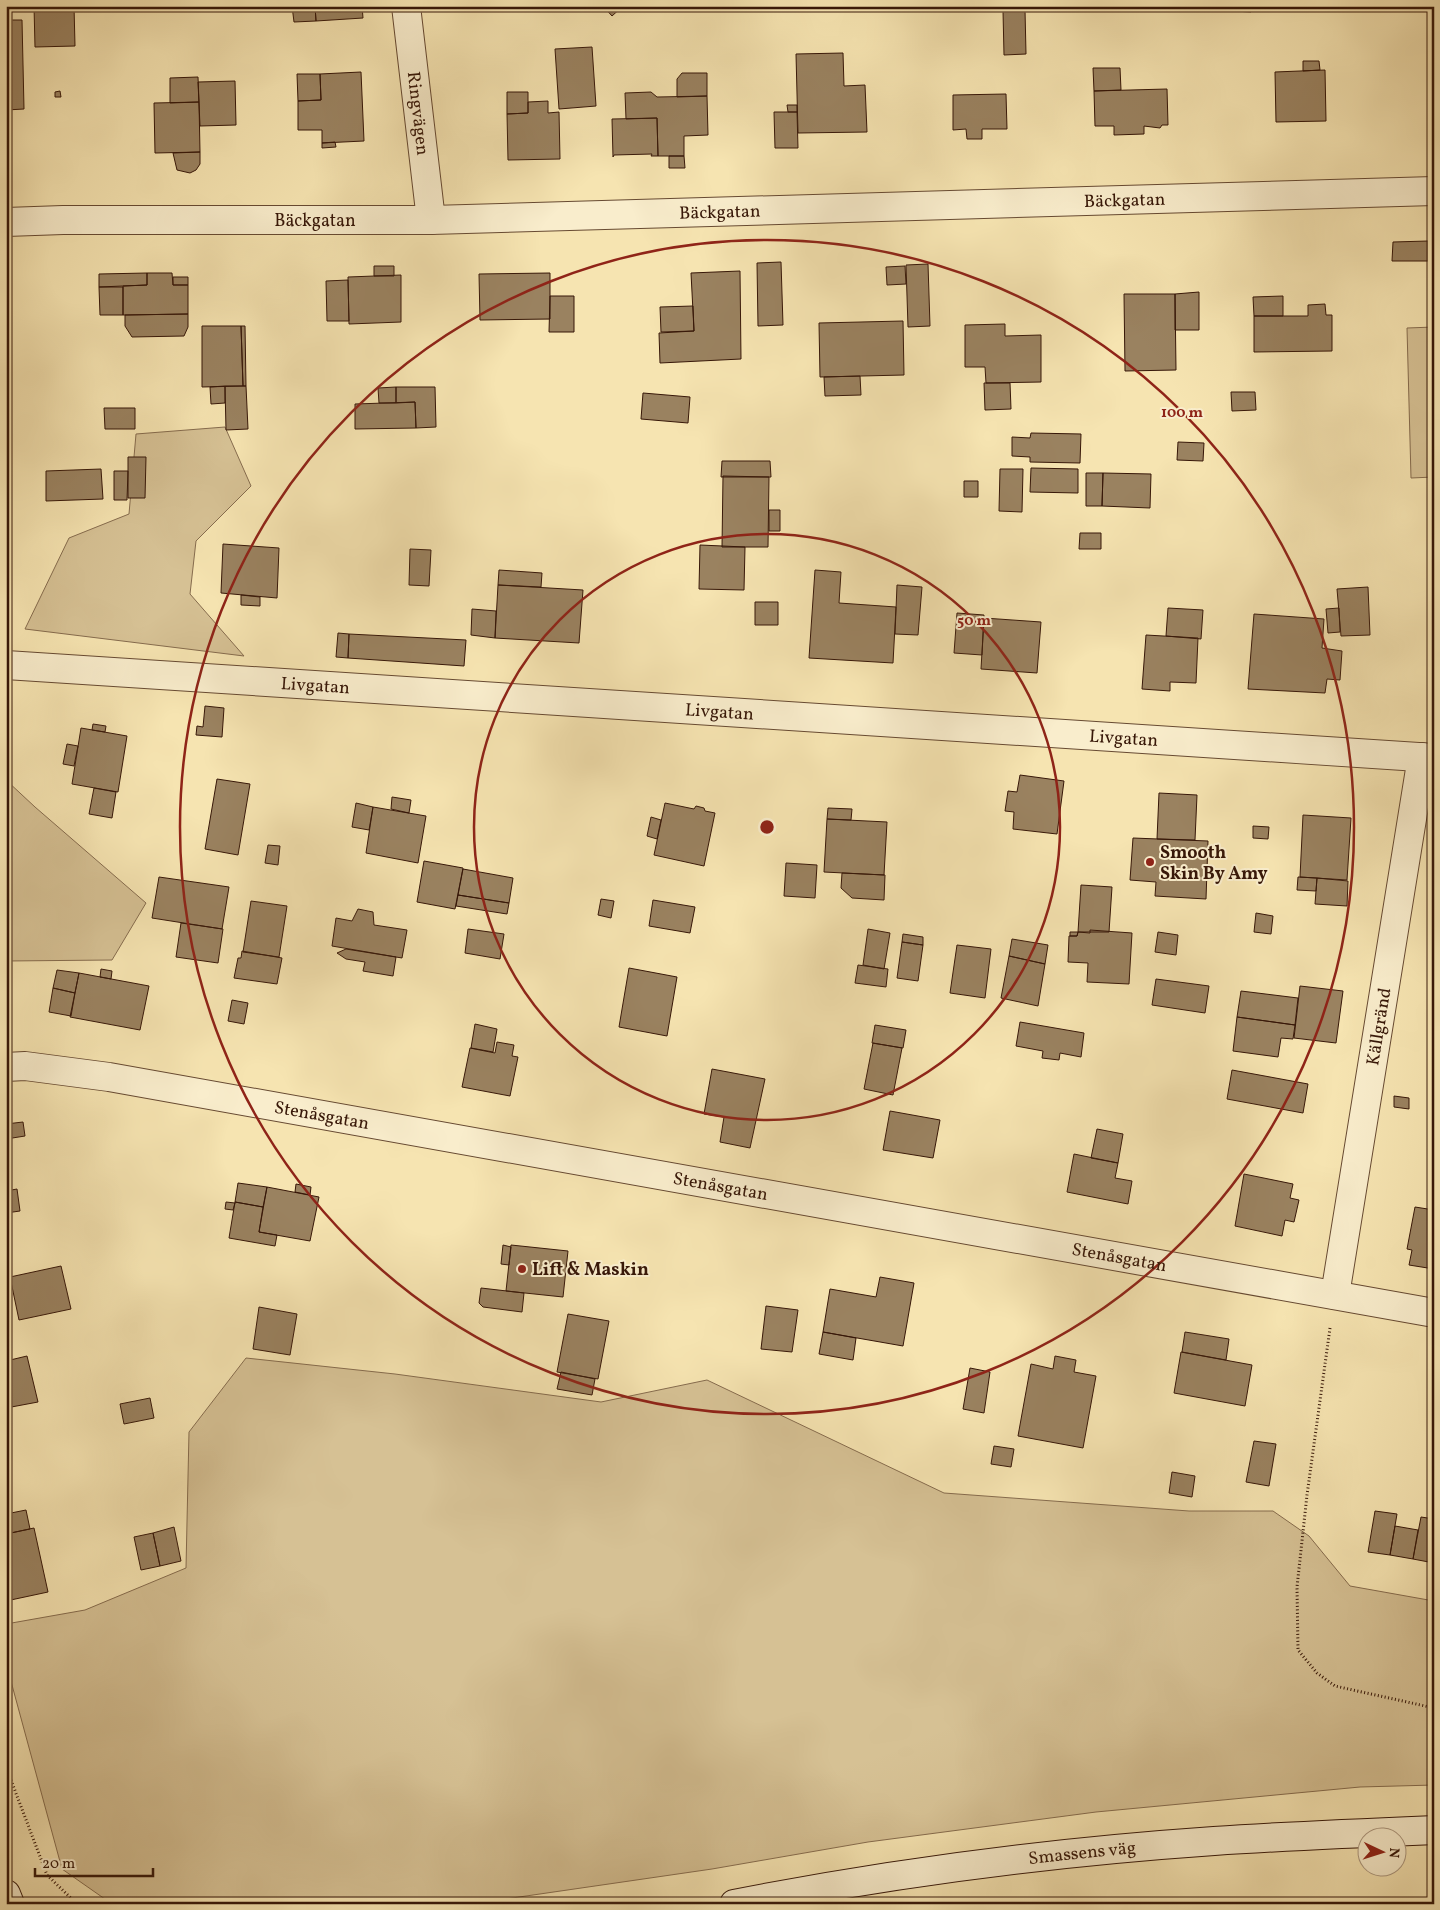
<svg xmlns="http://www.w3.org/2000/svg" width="1440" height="1910" font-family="Vollkorn,serif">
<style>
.green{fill:#d6c194;stroke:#866c4e}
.building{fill:#9a8260;stroke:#371708}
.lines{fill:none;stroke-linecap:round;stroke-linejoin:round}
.street-casing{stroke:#674a32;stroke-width:30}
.secondary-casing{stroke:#371708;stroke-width:30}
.path{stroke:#371708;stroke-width:3;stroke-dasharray:1 2.5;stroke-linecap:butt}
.street{stroke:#f9edcc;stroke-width:28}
.secondary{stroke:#f9edcc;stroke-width:28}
.ring{fill:none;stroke:#8f2418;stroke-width:2.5}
.poi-dot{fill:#8f2418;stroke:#f9edcc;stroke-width:2}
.labels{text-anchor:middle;stroke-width:4;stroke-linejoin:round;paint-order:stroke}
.street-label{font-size:18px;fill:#371708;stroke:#f9edcc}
.poi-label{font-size:18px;font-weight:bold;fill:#371708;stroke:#f9edcc;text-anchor:start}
.centre{fill:#8f2418;stroke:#f9edcc;stroke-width:2.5}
.ring-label{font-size:15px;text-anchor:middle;font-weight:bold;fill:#8f2418;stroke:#f9edcc;stroke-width:4;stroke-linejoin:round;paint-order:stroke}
</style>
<rect width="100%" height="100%" fill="#f6e4b1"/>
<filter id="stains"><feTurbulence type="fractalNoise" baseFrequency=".004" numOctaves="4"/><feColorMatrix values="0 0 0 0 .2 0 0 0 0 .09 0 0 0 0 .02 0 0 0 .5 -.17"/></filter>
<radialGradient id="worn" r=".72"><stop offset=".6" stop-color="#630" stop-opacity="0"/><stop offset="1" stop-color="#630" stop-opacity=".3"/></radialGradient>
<path class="green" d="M 1434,327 L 1434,477 L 1411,478 L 1407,328 Z
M 225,427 L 251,486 L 196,541 L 190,594 L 244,656 L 25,629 L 69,538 L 129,514 L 136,434 Z
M 6,780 L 35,807 L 146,903 L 112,960 L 6,961 Z
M 246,1358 L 395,1374 L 601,1402 L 707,1380 L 944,1493 L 1189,1511 L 1273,1511 L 1309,1536 L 1350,1586 L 1434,1601 L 1434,1785 L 1360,1787 L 1096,1812 L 868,1842 L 712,1869 L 471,1904 L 112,1904 L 62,1869 L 6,1663 L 6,1624 L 85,1610 L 186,1568 L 189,1432 Z"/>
<path class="building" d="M 34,6 L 74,6 L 75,46 L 35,47 Z
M 292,6 L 315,6 L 316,21 L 294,22 Z
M 315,6 L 362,6 L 363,18 L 316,21 Z
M 603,6 L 623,6 L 612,16 Z
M 1234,6 L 1251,6 L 1251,12 L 1234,11 Z
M 1025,10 L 1026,54 L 1004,55 L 1003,11 Z
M 6,20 L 22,20 L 24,109 L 6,110 Z
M 592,47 L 596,106 L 559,109 L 555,49 Z
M 843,53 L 844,86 L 865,85 L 867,132 L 798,133 L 796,54 Z
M 1303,61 L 1319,61 L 1320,70 L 1303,71 Z
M 1093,68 L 1120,68 L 1121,90 L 1094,91 Z
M 1325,70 L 1326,121 L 1276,122 L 1275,72 Z
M 361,72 L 364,141 L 322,143 L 322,130 L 298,130 L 298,101 L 321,100 L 320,74 Z
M 682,73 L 707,73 L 707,96 L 677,97 L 677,79 Z
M 297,74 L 320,74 L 321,100 L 298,101 Z
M 198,77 L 199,102 L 170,103 L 170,78 Z
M 235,81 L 236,125 L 200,126 L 198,82 Z
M 1167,89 L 1168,125 L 1162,125 L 1160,128 L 1144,126 L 1144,134 L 1114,135 L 1114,126 L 1095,126 L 1094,91 Z
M 60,91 L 61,97 L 55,97 L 55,92 Z
M 507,92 L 528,92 L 528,113 L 507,114 Z
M 651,92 L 657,97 L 707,96 L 708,135 L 684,136 L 684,156 L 658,156 L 657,118 L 626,119 L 625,93 Z
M 1006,94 L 1007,129 L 982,129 L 982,139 L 967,139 L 966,129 L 953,130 L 953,95 Z
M 548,101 L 548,113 L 559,112 L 560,159 L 508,160 L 507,114 L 528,113 L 528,102 Z
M 199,102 L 200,152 L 155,153 L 154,103 Z
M 787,105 L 797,105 L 797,112 L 788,112 Z
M 774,112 L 797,112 L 798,148 L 775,148 Z
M 657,118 L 658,156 L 651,156 L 652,154 L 614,155 L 613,157 L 612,119 Z
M 335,142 L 336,147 L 322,148 L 322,143 Z
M 200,152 L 200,164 L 196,170 L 190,173 L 177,170 L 173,153 Z
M 669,156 L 684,156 L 685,168 L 669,168 Z
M 1428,241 L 1428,261 L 1392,261 L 1393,242 Z
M 781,262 L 783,325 L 758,326 L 757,263 Z
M 928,264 L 930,326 L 908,327 L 906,265 Z
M 374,266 L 394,266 L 394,276 L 374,276 Z
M 905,266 L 906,284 L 887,285 L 886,267 Z
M 740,271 L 741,359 L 660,363 L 659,333 L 694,331 L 691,273 Z
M 147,273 L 172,273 L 173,285 L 188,285 L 188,314 L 123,315 L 123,286 L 147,285 Z
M 147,273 L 147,285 L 99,287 L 99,274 Z
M 550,273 L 550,319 L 480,320 L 479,274 Z
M 401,275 L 401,322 L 349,324 L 348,277 Z
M 173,277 L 188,277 L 188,285 L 173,285 Z
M 348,280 L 349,321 L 327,321 L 326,281 Z
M 99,287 L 123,287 L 123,315 L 100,315 Z
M 1199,292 L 1199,330 L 1175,330 L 1175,294 Z
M 1124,294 L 1175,294 L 1176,370 L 1125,371 Z
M 550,296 L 574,296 L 574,332 L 549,332 Z
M 1283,296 L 1283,316 L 1254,316 L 1253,297 Z
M 1325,304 L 1326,315 L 1332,315 L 1332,351 L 1254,352 L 1254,316 L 1308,316 L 1308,305 Z
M 693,306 L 694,331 L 661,332 L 660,307 Z
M 188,314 L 188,327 L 184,336 L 132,337 L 125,326 L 125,315 Z
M 903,321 L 904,375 L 820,377 L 819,323 Z
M 1005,324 L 1005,336 L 1041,335 L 1041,382 L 986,383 L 985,367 L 965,367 L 965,325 Z
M 202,326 L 241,326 L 243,386 L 202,387 Z
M 241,326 L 245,326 L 246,386 L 243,386 Z
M 860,376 L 861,395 L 825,396 L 824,377 Z
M 984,383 L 1010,383 L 1011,409 L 985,410 Z
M 225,386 L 225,403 L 211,404 L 210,387 Z
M 225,386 L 246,386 L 248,429 L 226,430 Z
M 396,387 L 435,387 L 436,427 L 416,428 L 415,402 L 396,403 Z
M 396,387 L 396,403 L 379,403 L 378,388 Z
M 1231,392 L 1255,392 L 1256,410 L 1232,411 Z
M 643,393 L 690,397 L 688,423 L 641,419 Z
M 415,402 L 416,428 L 355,429 L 355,404 Z
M 104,408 L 135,408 L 135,429 L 105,429 Z
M 1031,433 L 1081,434 L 1080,463 L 1030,462 L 1030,457 L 1012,456 L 1012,437 L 1030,438 Z
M 1178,442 L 1204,443 L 1203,461 L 1177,460 Z
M 128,457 L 146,457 L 145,498 L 128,498 Z
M 722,461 L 770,461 L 771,477 L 721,477 Z
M 1031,468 L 1078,469 L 1078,493 L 1030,492 Z
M 101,469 L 103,499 L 46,501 L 46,471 Z
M 1000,469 L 1023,469 L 1022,512 L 999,511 Z
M 114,471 L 128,471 L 127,500 L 114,500 Z
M 1086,473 L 1103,473 L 1102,506 L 1086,506 Z
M 1103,473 L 1151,474 L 1150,508 L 1102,506 Z
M 723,476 L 769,477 L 768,547 L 722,547 Z
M 964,481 L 978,481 L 978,497 L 964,497 Z
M 769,510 L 780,510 L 780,531 L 769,531 Z
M 1080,533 L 1101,533 L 1101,549 L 1079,549 Z
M 223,544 L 279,548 L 277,598 L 221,593 Z
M 700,545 L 745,547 L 744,590 L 699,589 Z
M 410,549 L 431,550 L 429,586 L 409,585 Z
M 499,570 L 542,573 L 541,587 L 498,585 Z
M 815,570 L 841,572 L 839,603 L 896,607 L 893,663 L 809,658 Z
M 498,585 L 583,590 L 579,643 L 495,638 Z
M 897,585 L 922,587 L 918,635 L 895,634 Z
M 1368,587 L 1370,635 L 1341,636 L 1337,589 Z
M 241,595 L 260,597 L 260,606 L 241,605 Z
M 755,602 L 778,602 L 778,625 L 755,625 Z
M 1168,608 L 1203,610 L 1201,639 L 1166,636 Z
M 1339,608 L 1340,632 L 1328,633 L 1326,609 Z
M 472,609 L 496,611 L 495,638 L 471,635 Z
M 957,613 L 984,615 L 982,655 L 954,653 Z
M 1254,614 L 1324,619 L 1322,648 L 1342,651 L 1340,680 L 1327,679 L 1325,693 L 1248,689 Z
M 984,618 L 1041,622 L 1037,673 L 981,669 Z
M 338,633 L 349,634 L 348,658 L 336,657 Z
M 349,634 L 466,640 L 464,666 L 348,658 Z
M 1146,635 L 1198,638 L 1196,683 L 1170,682 L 1170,691 L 1142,689 Z
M 205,706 L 224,708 L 222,737 L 196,735 L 197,726 L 203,727 Z
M 93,724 L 106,726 L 105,732 L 92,730 Z
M 81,728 L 127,736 L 118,792 L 72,784 Z
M 67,744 L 78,746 L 74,766 L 63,764 Z
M 1020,775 L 1064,781 L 1057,834 L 1013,829 L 1014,812 L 1005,811 L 1008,791 L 1017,792 Z
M 217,779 L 250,784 L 238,855 L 205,849 Z
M 94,788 L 116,792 L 112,818 L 89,814 Z
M 1159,793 L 1197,795 L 1195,840 L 1157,839 Z
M 392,797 L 411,800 L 409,813 L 391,809 Z
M 356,803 L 373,807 L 369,830 L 352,827 Z
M 665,803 L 694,809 L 696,806 L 704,808 L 705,811 L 715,813 L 704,866 L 654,855 Z
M 373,807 L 426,816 L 418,863 L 366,853 Z
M 828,808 L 852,809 L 851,820 L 827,819 Z
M 1303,815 L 1351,818 L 1347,880 L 1300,877 Z
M 651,817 L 661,820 L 657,839 L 647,836 Z
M 827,819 L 887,822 L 884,875 L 824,872 Z
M 1253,826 L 1269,827 L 1268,839 L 1253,838 Z
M 1133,838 L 1208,841 L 1206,899 L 1155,896 L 1156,882 L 1130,880 Z
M 268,845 L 280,846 L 278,865 L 265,863 Z
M 424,861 L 463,868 L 455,909 L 417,902 Z
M 786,863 L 817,865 L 815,898 L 784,896 Z
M 463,869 L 513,878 L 509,903 L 458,895 Z
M 842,873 L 885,875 L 884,900 L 852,898 L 841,888 Z
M 159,877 L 229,887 L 222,929 L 152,918 Z
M 1298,877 L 1317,878 L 1316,891 L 1297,890 Z
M 1317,878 L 1348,881 L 1347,906 L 1315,904 Z
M 1081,885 L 1112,887 L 1109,932 L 1078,932 Z
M 458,895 L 509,903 L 507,914 L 456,906 Z
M 601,899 L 614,901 L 611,918 L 598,915 Z
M 653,900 L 695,907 L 690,933 L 649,926 Z
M 251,901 L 287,906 L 279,957 L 243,952 Z
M 358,909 L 373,912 L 374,925 L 407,930 L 402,958 L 332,946 L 336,918 L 352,921 Z
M 1256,913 L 1273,916 L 1271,934 L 1254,932 Z
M 181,923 L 223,929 L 218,963 L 176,957 Z
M 468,929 L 504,934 L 500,959 L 465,953 Z
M 868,929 L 890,933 L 884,969 L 863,965 Z
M 1090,930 L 1132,933 L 1129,984 L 1087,982 L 1088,963 L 1068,962 L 1069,936 L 1077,936 L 1078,932 L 1090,933 Z
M 1070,932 L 1078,932 L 1077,936 L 1070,936 Z
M 1158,932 L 1178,935 L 1176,955 L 1155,952 Z
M 903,934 L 923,937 L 923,945 L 902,942 Z
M 1012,939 L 1048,945 L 1045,964 L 1009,956 Z
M 902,942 L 923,945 L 918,981 L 897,978 Z
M 957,945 L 991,949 L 985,998 L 950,993 Z
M 346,949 L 396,957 L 393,976 L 363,971 L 365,962 L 346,959 L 337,953 Z
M 242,951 L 282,958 L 277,984 L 234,978 L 238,958 L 241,958 Z
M 1009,956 L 1045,964 L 1038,1006 L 1001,998 Z
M 858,965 L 888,969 L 886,987 L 855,983 Z
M 629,968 L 677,977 L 667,1036 L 619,1027 Z
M 101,969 L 112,971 L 111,979 L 100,977 Z
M 57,970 L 79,973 L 75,993 L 53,988 Z
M 79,973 L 149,986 L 140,1030 L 70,1017 Z
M 1156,979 L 1209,986 L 1205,1013 L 1152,1005 Z
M 1300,986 L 1343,991 L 1336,1043 L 1294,1038 Z
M 53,988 L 75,993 L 71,1016 L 49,1012 Z
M 1241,991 L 1298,998 L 1295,1025 L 1237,1017 Z
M 232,1000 L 248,1003 L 244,1024 L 228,1021 Z
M 1237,1017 L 1295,1025 L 1293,1039 L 1281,1038 L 1278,1057 L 1233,1051 Z
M 1020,1022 L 1084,1033 L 1081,1057 L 1060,1053 L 1059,1060 L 1042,1058 L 1043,1051 L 1016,1046 Z
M 475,1024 L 497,1029 L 493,1052 L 471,1048 Z
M 875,1025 L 906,1030 L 903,1048 L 872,1043 Z
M 497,1042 L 514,1045 L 512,1056 L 518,1057 L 510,1096 L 462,1087 L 470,1048 L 495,1053 Z
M 873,1043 L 902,1048 L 893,1095 L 864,1089 Z
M 712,1069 L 765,1079 L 750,1148 L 720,1142 L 724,1117 L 704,1114 Z
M 1232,1070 L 1308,1084 L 1303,1113 L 1227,1099 Z
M 1394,1096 L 1409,1098 L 1409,1109 L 1394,1107 Z
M 890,1111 L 940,1120 L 933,1158 L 883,1150 Z
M 23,1122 L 25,1136 L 6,1139 L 6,1124 Z
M 1097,1129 L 1123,1134 L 1118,1163 L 1091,1158 Z
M 1074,1154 L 1118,1163 L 1115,1178 L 1132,1181 L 1128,1204 L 1067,1192 Z
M 1244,1174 L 1293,1184 L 1290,1198 L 1299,1200 L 1294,1222 L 1285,1220 L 1282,1236 L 1235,1226 Z
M 238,1183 L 267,1187 L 263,1207 L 235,1202 Z
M 296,1184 L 311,1187 L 310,1195 L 295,1192 Z
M 267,1187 L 319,1197 L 310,1241 L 259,1232 Z
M 17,1189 L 20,1211 L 6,1213 L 6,1191 Z
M 226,1202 L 235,1203 L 233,1210 L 225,1209 Z
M 235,1202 L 263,1207 L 259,1232 L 277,1235 L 275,1246 L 229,1238 Z
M 1415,1207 L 1434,1210 L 1434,1269 L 1409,1265 L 1412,1250 L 1407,1249 Z
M 503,1245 L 511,1247 L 509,1265 L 501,1264 Z
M 511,1245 L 568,1251 L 563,1297 L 506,1291 Z
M 61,1266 L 71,1309 L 19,1320 L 10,1277 Z
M 880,1277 L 914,1283 L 903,1346 L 823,1332 L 830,1289 L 876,1297 Z
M 481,1288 L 524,1293 L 522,1312 L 483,1307 L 479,1303 Z
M 766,1306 L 798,1310 L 792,1352 L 761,1349 Z
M 259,1307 L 297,1314 L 290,1355 L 253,1349 Z
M 568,1314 L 609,1321 L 598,1379 L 557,1372 Z
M 823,1332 L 856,1338 L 853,1360 L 819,1354 Z
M 1185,1332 L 1229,1339 L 1226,1360 L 1182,1352 Z
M 1181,1352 L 1252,1365 L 1245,1406 L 1174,1393 Z
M 27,1356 L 38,1402 L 6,1408 L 6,1361 Z
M 1055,1356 L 1076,1360 L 1074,1372 L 1096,1376 L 1083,1448 L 1018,1436 L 1031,1364 L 1053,1369 Z
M 970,1368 L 990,1372 L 984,1413 L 963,1409 Z
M 561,1372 L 595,1379 L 592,1395 L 557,1389 Z
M 150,1398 L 154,1418 L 124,1424 L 120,1404 Z
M 1254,1441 L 1276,1444 L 1269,1486 L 1246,1482 Z
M 994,1446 L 1014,1449 L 1011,1467 L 991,1464 Z
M 1172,1472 L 1195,1476 L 1192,1497 L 1169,1493 Z
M 26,1510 L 30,1529 L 6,1534 L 6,1514 Z
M 1375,1511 L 1397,1514 L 1390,1555 L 1368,1552 Z
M 1421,1517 L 1434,1519 L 1434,1563 L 1413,1559 Z
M 1395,1526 L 1418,1530 L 1413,1559 L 1390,1555 Z
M 174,1527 L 181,1561 L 160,1566 L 153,1533 Z
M 34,1528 L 48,1592 L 6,1601 L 6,1534 Z
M 153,1533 L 160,1566 L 141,1570 L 134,1537 Z"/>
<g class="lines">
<defs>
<g id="street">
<path id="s1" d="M 406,6 L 431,220"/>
<path id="s2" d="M 6,222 L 63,220 L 431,220 L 1434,191"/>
<path id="s3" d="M 6,665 L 1434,758"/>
<path id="s4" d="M 6,1067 L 25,1066 L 109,1077 L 1434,1313"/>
<path id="s5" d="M 1335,1295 L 1422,757"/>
</g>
<g id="secondary">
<path d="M 6,1894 L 10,1904"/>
<path id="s6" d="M 734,1904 C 892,1873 1054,1852 1214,1841 C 1287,1836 1361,1833 1434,1830"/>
</g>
</defs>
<use href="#street" class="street-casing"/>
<use href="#secondary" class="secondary-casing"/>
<path class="path" d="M 1330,1328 L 1307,1495 L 1297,1587 L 1298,1650 L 1317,1673 L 1335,1686 L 1434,1708
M 6,1767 L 47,1875 L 77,1904"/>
<use href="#street" class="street"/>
<use href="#secondary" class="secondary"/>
</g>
<g class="ring">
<circle cx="767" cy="827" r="293"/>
<circle cx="767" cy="827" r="587"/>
</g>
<g class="poi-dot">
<circle cx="1150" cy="862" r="5"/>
<circle cx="522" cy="1269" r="5"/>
</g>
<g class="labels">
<g class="street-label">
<text dy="6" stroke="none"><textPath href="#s1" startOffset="108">Ringvägen</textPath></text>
<text dy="6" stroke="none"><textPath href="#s2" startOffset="1119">Bäckgatan</textPath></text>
<text dy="6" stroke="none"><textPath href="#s2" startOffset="714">Bäckgatan</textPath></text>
<text dy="6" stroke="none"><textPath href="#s2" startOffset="309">Bäckgatan</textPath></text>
<text dy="6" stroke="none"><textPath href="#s3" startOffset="310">Livgatan</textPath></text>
<text dy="6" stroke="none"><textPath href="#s3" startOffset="715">Livgatan</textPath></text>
<text dy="6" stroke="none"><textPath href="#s3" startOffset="1120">Livgatan</textPath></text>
<text dy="6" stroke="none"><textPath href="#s5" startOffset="272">Källgränd</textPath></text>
<text dy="6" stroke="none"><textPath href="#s4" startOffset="320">Stenåsgatan</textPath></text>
<text dy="6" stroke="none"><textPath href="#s4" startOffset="725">Stenåsgatan</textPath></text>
<text dy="6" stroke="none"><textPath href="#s4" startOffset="1130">Stenåsgatan</textPath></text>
<text dy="6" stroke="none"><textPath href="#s6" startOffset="352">Smassens väg</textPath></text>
</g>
<g class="poi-label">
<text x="1160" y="858">Smooth<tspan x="1160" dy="21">Skin By Amy</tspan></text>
<text x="532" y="1275">Lift &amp; Maskin</text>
</g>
</g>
<circle cx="767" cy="827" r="8" class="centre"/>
<g class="ring-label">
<text x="1182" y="417">100 m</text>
<text x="974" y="625">50 m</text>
</g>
<rect width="1440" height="1910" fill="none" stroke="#f6e4b1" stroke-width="25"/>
<rect x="8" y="8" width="1425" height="1895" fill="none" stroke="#371708" stroke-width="2.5"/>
<rect x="12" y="12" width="1415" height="1885" fill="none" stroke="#371708"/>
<g transform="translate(1382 1852) rotate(94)"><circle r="24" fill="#f9edcc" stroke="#ab977e"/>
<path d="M0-4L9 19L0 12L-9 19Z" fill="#8f2418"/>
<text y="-8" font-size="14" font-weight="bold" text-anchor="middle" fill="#371708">N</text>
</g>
<path d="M35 1868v8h118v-8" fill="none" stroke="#371708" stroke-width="2.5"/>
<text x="42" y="1868" font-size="15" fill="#371708" stroke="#f9edcc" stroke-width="4" paint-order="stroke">20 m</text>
<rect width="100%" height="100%" filter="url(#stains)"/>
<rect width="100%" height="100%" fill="url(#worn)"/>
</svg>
